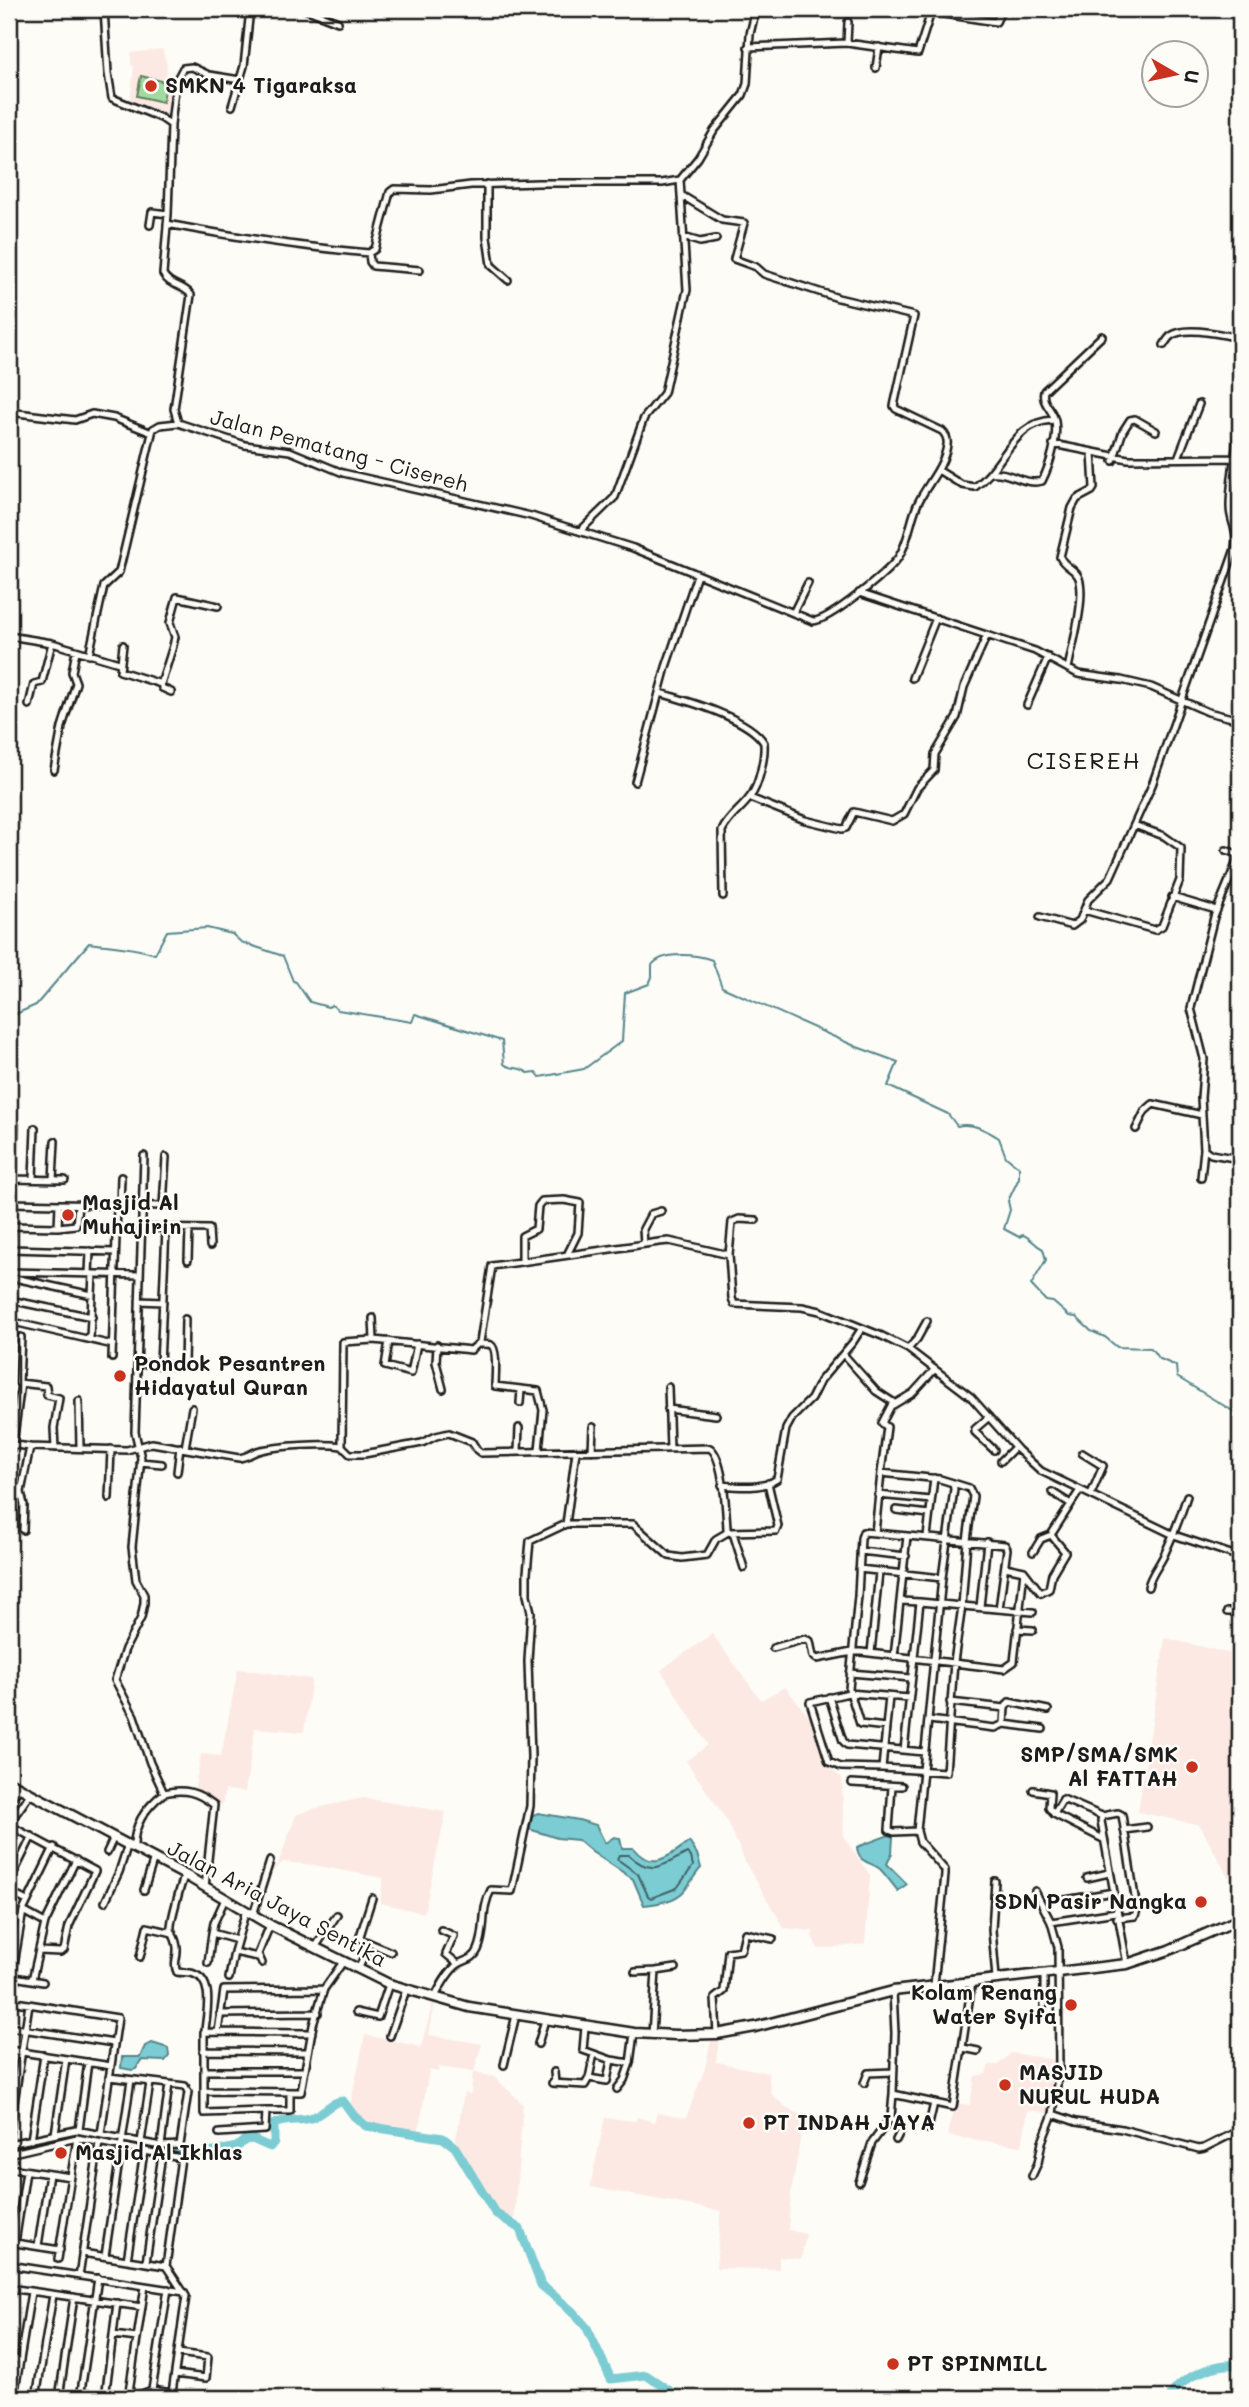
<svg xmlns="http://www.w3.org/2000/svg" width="1249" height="2407" font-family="Mali,sans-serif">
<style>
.built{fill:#fce9e3}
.green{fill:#a2dba0;stroke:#5f7c5e;stroke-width:2}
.water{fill:#7bccd3;stroke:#55868a;stroke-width:2}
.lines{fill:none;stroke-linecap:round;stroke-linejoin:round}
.shore{stroke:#426265;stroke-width:2}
.stream{stroke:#55868a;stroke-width:2}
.river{stroke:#7bccd3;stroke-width:9}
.street-casing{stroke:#1c1c1c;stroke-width:10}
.secondary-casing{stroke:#1c1c1c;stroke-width:13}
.street{stroke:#fdfcf7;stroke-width:5}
.secondary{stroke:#fdfcf7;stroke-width:8}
.poi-dot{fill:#c8321e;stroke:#fdfcf7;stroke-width:2.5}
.labels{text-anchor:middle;stroke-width:5;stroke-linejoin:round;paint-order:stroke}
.poi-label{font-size:21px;font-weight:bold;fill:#1c1c1c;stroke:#fdfcf7;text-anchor:start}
.street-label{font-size:21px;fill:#1c1c1c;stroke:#fdfcf7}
.quarter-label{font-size:24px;letter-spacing:2px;fill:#1c1c1c;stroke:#fdfcf7}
</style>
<rect width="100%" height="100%" fill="#fdfcf7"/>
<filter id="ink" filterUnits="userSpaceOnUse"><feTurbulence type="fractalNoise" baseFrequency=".0143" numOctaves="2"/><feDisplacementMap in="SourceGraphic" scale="14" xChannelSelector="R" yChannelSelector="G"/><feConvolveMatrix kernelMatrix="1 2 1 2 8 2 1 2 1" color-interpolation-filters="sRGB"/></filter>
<g filter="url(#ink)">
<path class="built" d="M 162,49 L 167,65 L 166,77 L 171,89 L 169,119 L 134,106 L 130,102 L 134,67 L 131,65 L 131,53 Z
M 712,1634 L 761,1700 L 785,1687 L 811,1719 L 828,1767 L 842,1778 L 844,1838 L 870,1875 L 865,1944 L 818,1949 L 812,1936 L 813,1931 L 784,1928 L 746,1864 L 728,1822 L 686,1761 L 708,1745 L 661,1670 Z
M 1165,1638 L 1240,1656 L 1240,1873 L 1228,1877 L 1200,1825 L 1138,1812 Z
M 238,1669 L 312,1679 L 304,1732 L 255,1728 L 245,1792 L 225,1790 L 222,1805 L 214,1805 L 194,1792 L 201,1754 L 221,1756 Z
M 363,1798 L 446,1812 L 424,1913 L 380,1903 L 383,1878 L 313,1865 L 283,1862 L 264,1878 L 251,1917 L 261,1877 L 278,1864 L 296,1815 L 316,1808 Z
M 433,2002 L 435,2003 L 429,2035 L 482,2044 L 474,2072 L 439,2067 L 438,2072 L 429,2070 L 418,2134 L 366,2125 L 352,2113 L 350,2106 L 365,2035 L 421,2047 Z
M 719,2040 L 716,2062 L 768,2073 L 771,2094 L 786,2107 L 804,2117 L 791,2194 L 788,2230 L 806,2234 L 801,2259 L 779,2257 L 779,2269 L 716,2268 L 721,2211 L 590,2187 L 605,2118 L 636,2121 L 637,2117 L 654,2122 L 657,2113 L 686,2118 L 705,2068 L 711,2041 Z
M 1011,2053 L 1056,2060 L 1049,2113 L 1028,2110 L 1022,2146 L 948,2136 L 954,2103 L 970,2105 L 975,2076 L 986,2074 L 989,2065 L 998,2065 Z
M 473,2072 L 494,2077 L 523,2104 L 514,2221 L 497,2211 L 455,2145 L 464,2093 L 471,2094 Z"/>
<path class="green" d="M 141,76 L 166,82 L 163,102 L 137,96 Z"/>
<path class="water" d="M 538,1813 L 579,1820 L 596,1825 L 605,1843 L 614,1837 L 620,1838 L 622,1848 L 633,1848 C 652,1872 670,1856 689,1842 L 697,1854 L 701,1868 C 694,1875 690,1885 683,1892 C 674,1901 656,1904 644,1905 L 633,1879 L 592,1852 L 578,1840 L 557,1838 L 529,1829 L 533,1815 Z
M 889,1835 L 893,1837 L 892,1853 L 887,1864 L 907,1884 L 898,1891 C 892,1884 886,1875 880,1869 C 870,1861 858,1864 857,1847 Z
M 152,2043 L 168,2048 L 169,2056 L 165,2061 L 141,2060 L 136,2069 L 132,2070 L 121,2068 L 122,2057 L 140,2057 L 145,2046 Z"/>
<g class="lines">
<path class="shore" d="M 687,1853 L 691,1857 L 693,1866 L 677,1888 L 651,1898 L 648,1896 L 638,1874 L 617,1859 L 619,1855 L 629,1855 C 652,1877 664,1865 687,1853 Z"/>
<path class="stream" d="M 9,1017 L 36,1005 L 89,943 C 111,946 134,947 155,954 L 167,931 L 207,928 L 232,934 L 241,942 L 283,956 L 293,981 L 296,982 L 310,1002 L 328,1007 L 332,1005 L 338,1010 L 412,1022 L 415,1014 L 502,1041 L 504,1064 C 511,1070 520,1066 528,1073 L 536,1072 L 540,1077 L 584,1069 L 622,1041 L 625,993 L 649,984 L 652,977 L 652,965 C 663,951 696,954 712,960 L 722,987 L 857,1047 L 898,1062 L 888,1086 L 948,1114 L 957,1126 C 971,1122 987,1130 999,1138 L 1006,1157 L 1019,1167 L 1019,1178 L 1008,1201 L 1010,1210 L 1004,1229 L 1019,1237 L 1023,1235 C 1032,1238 1034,1245 1043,1249 L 1046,1260 L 1031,1285 L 1046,1301 L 1053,1302 L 1069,1316 L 1076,1317 L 1091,1331 L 1105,1337 L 1117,1347 L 1151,1348 L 1158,1358 L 1176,1366 L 1177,1377 L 1236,1413 L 1240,1413
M 9,1024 L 9,1027"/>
<path class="river" d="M 9,2149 L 74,2133 L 178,2153 L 200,2155 L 237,2147 L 245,2140 L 252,2139 L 270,2147 L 274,2142 L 274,2124 C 287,2118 301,2122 313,2117 C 324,2113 331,2101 343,2101 L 354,2116 L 366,2126 L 443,2138 L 455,2147 L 495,2213 L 520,2229 L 541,2285 L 572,2311 L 587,2328 L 611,2379 L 646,2375 L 676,2395 L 689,2398
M 1170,2398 C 1178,2378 1219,2360 1240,2366"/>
<defs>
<path id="street" d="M 104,9 L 108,73 L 112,98 L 161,118 L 171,125 L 168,214 L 163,274 C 169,286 184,285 191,295 L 174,409 L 178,423
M 305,9 L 338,22
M 847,43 L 848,22
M 748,47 L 847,43 L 918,53 L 931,12 L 996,22 L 1002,9
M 876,68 L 879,47
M 232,106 L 244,66 L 250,9
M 171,125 L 176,81 L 183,68 L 192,67 L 209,75 L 240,80
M 487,184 L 487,237 L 491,265 L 508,280
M 167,224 C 235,237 301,247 369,253 L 375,249 L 390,192 L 394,189 L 431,190 L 471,185 L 538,183 L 662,183 L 680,180
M 150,225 L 152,212 L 168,214
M 683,237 L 700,242 L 716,239
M 369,253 L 370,262 L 373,266 L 420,270
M 1164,345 C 1166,342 1168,338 1171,336 C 1185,325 1224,335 1240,338
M 9,412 L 75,420 L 92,414 L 114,418 L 152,433
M 1053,444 L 1128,459 L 1235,458
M 1178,458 L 1199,404
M 1113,461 L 1123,431 L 1130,420 L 1135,419 L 1156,431
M 938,470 L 962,485 L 975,487 C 1004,467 1013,420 1055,420
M 991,473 C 1008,470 1024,486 1042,481 C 1050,465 1058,439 1055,421 C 1053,409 1041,404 1044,391 L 1102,336
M 580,531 L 615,497 L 644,418 L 664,393 L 687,290 L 680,180 L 698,158 L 714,131 L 743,95 L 747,84 L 750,34 L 756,9
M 859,593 L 1035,651 L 1078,674 L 1121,680 L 1151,687 L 1208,712 L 1240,720
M 793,613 L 808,583
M 9,636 L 52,643 L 119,663
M 123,645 L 120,671 L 161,684 L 162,688 L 171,692
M 89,655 L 104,586 L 119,572 L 153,429 L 160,425 L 178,423 L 245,445 L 290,451 L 343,473 L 531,516 L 633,548 L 813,621 C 829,621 887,573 898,558 C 909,542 910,520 918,503 C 927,484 944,467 947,445 C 948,439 946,435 942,431 L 896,409 L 894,406 L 914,316 L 838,298 L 764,274 L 756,267 L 734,259 L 744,223 L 722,220 L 681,195
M 1068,669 C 1072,646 1086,599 1079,578 C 1075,568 1064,567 1060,557 L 1072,508 L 1077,499 L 1092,491 L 1094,488 L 1092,453
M 912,678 L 936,618
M 161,684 L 173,646 L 175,637 L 170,623 L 177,597 L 218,606
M 660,693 C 687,701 750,718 764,743 C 765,757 759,786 750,797 C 742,809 728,817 722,831 L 723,896
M 29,705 L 34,684 L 42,682 L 52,643
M 1027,705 L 1048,657
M 54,770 L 62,727 L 76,683 L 72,672 L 76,651
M 635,782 L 666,667 L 697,575
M 750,798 L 805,820 L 842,829 L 846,828 L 854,812 L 892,821 L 904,814 L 917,788 L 934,770 L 935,754 L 957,717 L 964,687 L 987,635
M 1226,850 L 1240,855
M 1240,854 L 1214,917 L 1191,1008 L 1204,1059 L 1201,1098 L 1204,1149 L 1211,1154 L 1240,1159
M 1172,897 L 1216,910
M 1084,910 L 1155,930 L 1162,926 L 1180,880 L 1181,848 L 1164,836 L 1134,825
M 1040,917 L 1072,926 L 1080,920 L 1088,900 L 1110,878 L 1152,785 L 1235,549 C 1239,528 1230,524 1230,507 C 1230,475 1238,445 1240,413
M 1136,1129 L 1145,1111 L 1153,1104 L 1202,1115
M 144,1156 L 135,1432 L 141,1458 L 132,1547 L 136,1580 L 144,1595 L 144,1603 L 141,1618 L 125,1649 L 115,1680 L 134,1716 L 150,1763 L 164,1793 C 184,1788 198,1792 214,1805 L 205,1887
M 1201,1178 L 1204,1149
M 9,1179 L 65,1180
M 33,1179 L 35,1128
M 53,1180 L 55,1141
M 9,1203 L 163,1206 L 166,1157
M 120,1206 L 121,1177
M 10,1226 L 58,1227 L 59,1204
M 58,1227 L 76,1225 L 78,1205
M 141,1228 L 209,1229 L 210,1246
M 166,1229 L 160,1365 L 184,1366 L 185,1319
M 644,1244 L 643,1229 L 651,1214 L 661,1211
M 10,1249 L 115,1252
M 729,1255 L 732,1222 L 739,1219 L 756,1220
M 188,1260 L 189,1229
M 522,1261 L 522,1236 L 536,1229 L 538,1206 L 542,1201 L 564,1200 L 580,1203 L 578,1233 L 567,1255
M 10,1272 L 140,1275
M 89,1274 L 90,1251
M 10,1277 L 92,1295
M 10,1300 L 92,1317
M 139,1301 L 163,1302
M 9,1306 L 15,1125
M 373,1318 L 374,1340
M 9,1321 L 113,1345
M 21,1337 L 19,1383 L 46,1386 L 47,1395 L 59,1398 L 54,1428 L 55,1448
M 90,1338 L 93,1274
M 389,1341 L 385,1366 L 411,1373 L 417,1344
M 479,1344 C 480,1344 490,1344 491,1345 C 498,1349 495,1378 495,1386 L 538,1391 L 543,1410 L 539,1450
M 437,1345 L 436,1362 L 443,1389
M 908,1349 L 917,1339 L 927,1321
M 843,1354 L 876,1391 L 893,1402 L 882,1423 L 887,1427 L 881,1473
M 112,1358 L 117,1206
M 138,1363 L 160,1365
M 668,1387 L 670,1449
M 79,1401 L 80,1447
M 520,1403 L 521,1390
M 893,1405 L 913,1393 L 934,1370
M 668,1409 L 716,1415
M 989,1417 L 975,1429 L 975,1432 L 994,1450
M 9,1444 L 30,1447 L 127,1450 L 152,1443 L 239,1458 C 248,1457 252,1452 261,1450 C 280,1446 323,1443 342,1446 L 343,1342 L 374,1340 L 471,1350 L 480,1342 L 492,1266 L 659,1242 L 669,1241 L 729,1255 L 732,1298 L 734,1304 L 802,1307 L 820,1311 L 882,1336 L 908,1349 L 971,1397 L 1018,1450 L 1041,1471 L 1174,1535 L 1240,1557
M 342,1446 L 350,1454 L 364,1454 L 422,1443 L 436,1436 L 449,1433 L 472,1442 L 477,1450 L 481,1453 L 710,1448 C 724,1458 726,1511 727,1529 L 729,1532 L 776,1531 L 778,1526 L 768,1483
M 185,1448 L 192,1408
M 518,1451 L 519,1428
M 592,1451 L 593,1427
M 1082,1453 L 1103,1466 L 1091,1494
M 9,1456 L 13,1444 L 21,1383
M 1001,1461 L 1015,1447
M 140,1462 L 162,1464
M 177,1472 L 180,1447
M 953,1483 L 969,1488 L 973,1496 L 967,1541 L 962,1606 L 1033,1612
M 722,1485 C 740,1487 763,1489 777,1479 L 786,1429 L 792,1418 L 811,1399 L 820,1381 L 853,1342 L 862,1328
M 1052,1492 L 1071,1504
M 878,1495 L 931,1500
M 109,1498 L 111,1449
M 896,1510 L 929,1514
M 566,1524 L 576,1452
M 23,1530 L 24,1505 L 21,1492 L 30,1447
M 733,1533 L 744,1568
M 875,1533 L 863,1532 L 861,1538 L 858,1596 L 849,1689 L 860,1724 L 886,1727
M 927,1537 L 934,1478
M 860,1551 L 906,1556
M 1033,1552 L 1041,1539 L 1051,1535
M 1005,1567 L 1024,1571 L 1041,1593 L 1049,1589 L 1052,1574 L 1065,1552 L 1051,1535 L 1080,1490
M 859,1569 L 942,1578
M 1148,1587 C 1150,1575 1160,1565 1165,1553 C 1174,1534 1181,1515 1187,1496
M 901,1601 L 920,1602
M 980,1607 L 987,1542
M 1227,1612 L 1240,1612
M 1017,1629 L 1033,1630
M 773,1648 L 805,1639 L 810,1641 L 813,1656 L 817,1659 L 852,1652 L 861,1652 L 1004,1669 L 1014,1662 L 1024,1571
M 871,1653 L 879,1572
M 894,1657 L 907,1536
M 850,1673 L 911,1678
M 829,1697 L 843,1741 L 847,1745 L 924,1752
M 889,1697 L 882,1768 L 946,1772 L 954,1662 L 962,1606 L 920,1602 L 904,1750
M 950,1702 L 1005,1708 L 1004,1724 L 1043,1729
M 1005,1708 L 1009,1702 L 1048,1710
M 929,1720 L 995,1728 L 1004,1724
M 882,1768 L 841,1767 L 829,1762 L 810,1702 L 849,1693 L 909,1698
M 852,1783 L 902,1786
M 892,1786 L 889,1830 L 894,1832 L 917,1831
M 1033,1790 L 1050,1793 L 1049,1808 L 1054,1814
M 9,1799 L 21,1788
M 1102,1816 L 1063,1799 L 1054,1814 L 1103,1839
M 9,1825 L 95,1871 L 69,1926 L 64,1950 L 60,1952 L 39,1951
M 9,1825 C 15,1813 24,1805 30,1793
M 1124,1830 L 1147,1827
M 134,1848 C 133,1824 146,1807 164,1793
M 107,1852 L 114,1837
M 185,1875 C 181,1883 170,1922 171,1929 C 173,1936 178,1942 177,1951 C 177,1959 173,1965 177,1972 C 182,1973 189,1972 194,1974 C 215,1981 206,2015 205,2031
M 1087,1878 L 1109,1873
M 995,1881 L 992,1930 L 996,1978
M 9,1883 L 32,1836
M 144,1890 L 154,1858
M 1035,1891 L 1051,1922 L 1058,1947 L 1059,2069 L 1053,2114 L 1076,2122 L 1122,2129 L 1199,2149 L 1204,2148 L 1240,2130
M 9,1892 L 27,1901
M 1065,1900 L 1114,1892
M 105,1902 L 119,1872 L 128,1844
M 246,1910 L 234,1952 L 258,1957
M 23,1911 L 45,1923
M 253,1915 L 270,1861
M 9,1918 L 21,1920
M 1117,1918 L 1135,1916 L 1137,1910 L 1122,1815 L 1118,1813 L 1102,1816 L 1101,1821 L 1127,1964
M 1051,1922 L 1116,1912
M 441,1930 L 454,1936 L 446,1954 L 458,1964
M 212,1933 L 214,1923 L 225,1899
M 370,1943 L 391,1952
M 316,1946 L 337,1915
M 140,1957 L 147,1927 L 173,1933
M 208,1963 L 212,1933 L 237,1940
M 262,1963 L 258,1954 L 270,1925
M 358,1970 L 370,1943 L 361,1939 L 360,1936 L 372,1898
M 635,1972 L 656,1971
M 9,1976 L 43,1982
M 12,1976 L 23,1911 L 54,1847
M 229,1978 L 234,1952
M 32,1980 L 45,1923 L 76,1860
M 934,1985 L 945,1875 L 945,1870 L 920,1842 L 917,1831 L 942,1578 L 954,1489 L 953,1483 L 940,1479 L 881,1473 L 875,1533 L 1005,1545 L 1007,1549 L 999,1609
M 893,1991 L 895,2033 L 893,2094 L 953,2107 L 972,1982
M 435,1997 C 440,1987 447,1973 457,1965 C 465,1959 473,1961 478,1950 C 487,1930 480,1910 491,1890 L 512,1891 L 530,1806 L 531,1757 L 528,1661 L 531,1612 L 527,1595 L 527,1573 L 530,1541 L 566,1524 L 633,1524 L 669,1556 L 682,1558 L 707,1555 L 716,1539 L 728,1532
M 9,2001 L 118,2018 L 101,2134
M 1044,2005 L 1044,1974
M 356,2012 L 378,2017 L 389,1984
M 220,2014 L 318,2013
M 9,2027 L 114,2043
M 585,2027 L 583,2050 L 611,2060 L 630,2063 L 634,2033
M 218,2032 L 224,1990 L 324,1989
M 717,2034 L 715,1998 L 724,1991 L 728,1952 L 741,1950 L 745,1933 L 773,1939
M 652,2035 L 656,1971 L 676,1968
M 390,2036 L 406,1990
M 538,2044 L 545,2020
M 963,2048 L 978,2051
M 9,2050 L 111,2066
M 203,2051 L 308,2052
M 504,2065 L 516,2015
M 204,2071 L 305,2071
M 554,2072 L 555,2083
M 589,2078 L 594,2054
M 552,2083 L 585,2085 L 589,2078 L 607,2081 L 611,2060
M 864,2083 L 868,2073 L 893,2072
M 617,2089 L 624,2080 L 630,2063
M 204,2091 L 301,2092 L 313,2025 L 324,1989 L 343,1962
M 893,2094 L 891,2117 L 901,2130 L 896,2140
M 266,2111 L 204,2113 L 204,2032 L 312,2033
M 928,2129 L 934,2103
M 79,2130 L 88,2062
M 219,2133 L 265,2130 L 266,2111 L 290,2111 L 290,2092
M 55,2134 L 66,2059
M 9,2136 L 29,2004
M 31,2140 L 44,2055
M 141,2142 L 150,2083
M 9,2144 L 76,2130 L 161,2146 L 169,2084 L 109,2077
M 161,2146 L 180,2145 L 188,2092 L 185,2086 L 169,2084
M 9,2154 L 77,2138 L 181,2158 L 166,2266
M 9,2168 L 71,2177
M 1032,2176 L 1038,2163 L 1042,2142 L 1053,2114
M 859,2182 L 872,2143 L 891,2117
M 9,2242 L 60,2250
M 15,2243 L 26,2171
M 38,2246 L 49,2174
M 82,2253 L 166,2266 L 186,2296 L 172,2393 L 152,2390 L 132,2398
M 105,2256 L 131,2080
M 58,2259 L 77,2138
M 127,2260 L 144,2152
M 146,2262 L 162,2155
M 9,2265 L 184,2292
M 79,2276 L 99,2143
M 9,2288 L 142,2307
M 113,2335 L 137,2338
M 9,2359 L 20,2360
M 175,2374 L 206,2378 L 208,2357 L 178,2353
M 152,2390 L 168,2289
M 16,2398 L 14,2397 L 31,2292
M 36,2398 L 53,2295
M 59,2398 L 74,2297
M 80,2398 L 98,2278
M 105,2398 L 117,2303
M 128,2398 L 145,2286"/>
<path id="secondary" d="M 9,1782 L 185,1875 L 270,1925 L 389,1984 L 469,2007 L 634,2033 L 676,2035 L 717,2034 L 755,2027 L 893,1991 L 1127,1964 L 1169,1950 L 1240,1919"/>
</defs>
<use href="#street" class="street-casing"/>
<use href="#secondary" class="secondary-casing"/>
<use href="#street" class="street"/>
<use href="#secondary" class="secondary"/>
</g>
</g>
<g class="poi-dot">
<circle cx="151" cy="86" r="7"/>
<circle cx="68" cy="1215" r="7"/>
<circle cx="120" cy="1376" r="7"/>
<circle cx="1192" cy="1767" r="7"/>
<circle cx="1201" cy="1902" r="7"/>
<circle cx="1071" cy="2005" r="7"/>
<circle cx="1005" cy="2085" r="7"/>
<circle cx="749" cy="2123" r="7"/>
<circle cx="61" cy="2153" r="7"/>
<circle cx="893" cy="2364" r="7"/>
</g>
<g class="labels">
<g class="poi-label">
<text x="165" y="93">SMKN 4 Tigaraksa</text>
<text x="82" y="1210">Masjid Al<tspan x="82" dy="24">Muhajirin</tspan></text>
<text x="134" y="1371">Pondok Pesantren<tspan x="134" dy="24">Hidayatul Quran</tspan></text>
<text x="1178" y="1762" text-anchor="end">SMP/SMA/SMK<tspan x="1178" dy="24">Al FATTAH</tspan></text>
<text x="1187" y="1909" text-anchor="end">SDN Pasir Nangka</text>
<text x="1057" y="2000" text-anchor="end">Kolam Renang<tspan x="1057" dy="24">Water Syifa</tspan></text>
<text x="1019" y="2080">MASJID<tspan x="1019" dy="24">NURUL HUDA</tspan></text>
<text x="763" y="2130">PT INDAH JAYA</text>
<text x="75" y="2160">Masjid Al Ikhlas</text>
<text x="907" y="2371">PT SPINMILL</text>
</g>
<g class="street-label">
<text transform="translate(339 451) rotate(15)" y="7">Jalan Pematang - Cisereh</text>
<text transform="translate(277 1904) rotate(28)" y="7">Jalan Aria Jaya Sentika</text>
</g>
<g class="quarter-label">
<text x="1084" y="769">CISEREH</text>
</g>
</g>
<rect width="1249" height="2407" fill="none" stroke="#fdfcf7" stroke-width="35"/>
<rect x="18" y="18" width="1214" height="2372" fill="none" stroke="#1c1c1c" stroke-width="2.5" filter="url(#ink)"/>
<g transform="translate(1175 74) rotate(99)"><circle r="33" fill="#fdfcf7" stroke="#a3a29f" stroke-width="2"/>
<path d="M0-5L12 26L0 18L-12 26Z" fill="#c8321e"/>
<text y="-10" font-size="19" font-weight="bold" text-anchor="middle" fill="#1c1c1c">U</text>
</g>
</svg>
